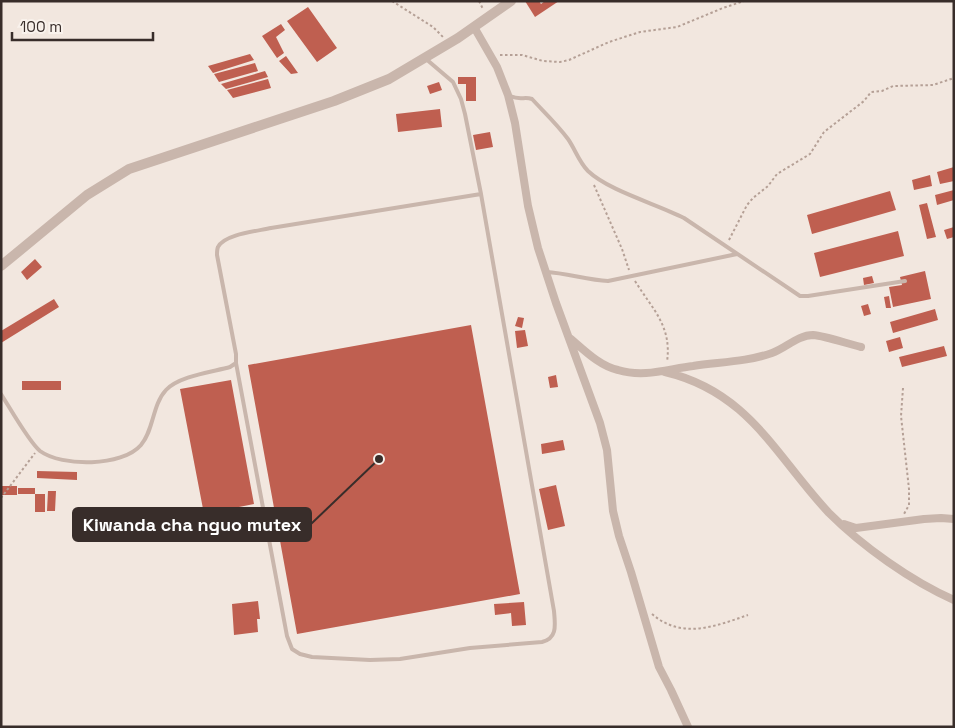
<svg xmlns="http://www.w3.org/2000/svg" width="955" height="728" font-family="'Space Grotesk',sans-serif">
<style>
.building{fill:#bf5f50}
.lines{fill:none;stroke-linecap:round;stroke-linejoin:round}
.path{stroke:#b5a096;stroke-width:2;stroke-dasharray:2.5 2.5;stroke-linecap:butt}
.service{stroke:#c9b6ac;stroke-width:4}
.minor{stroke:#c9b6ac;stroke-width:8}
.tertiary{stroke:#c9b6ac;stroke-width:10}
.leader{fill:none;stroke:#382d2a;stroke-width:2}
.callout-dot{fill:#382d2a;stroke:#f9f2ec;stroke-width:2}
.callout{fill:#382d2a;stroke:#382d2a;stroke-width:2}
.callout-label{font-size:18px;text-anchor:middle;font-weight:bold;fill:#fff}
</style>
<rect width="100%" height="100%" fill="#f2e7df"/>
<path class="building" d="M 525,1 L 539,1 L 541,4 L 545,1 L 559,1 L 535,17 Z
M 308,7 L 337,48 L 317,62 L 287,21 Z
M 281,24 L 285,30 L 276,37 L 284,53 L 277,58 L 262,36 Z
M 250,54 L 254,60 L 213,73 L 208,66 Z
M 286,56 L 298,73 L 291,74 L 279,61 Z
M 255,63 L 258,71 L 219,82 L 214,74 Z
M 265,71 L 268,77 L 226,89 L 221,84 Z
M 458,77 L 476,77 L 476,101 L 466,101 L 466,84 L 458,84 Z
M 268,79 L 271,88 L 233,98 L 227,90 Z
M 439,82 L 442,90 L 430,94 L 427,86 Z
M 440,109 L 442,127 L 398,132 L 396,114 Z
M 490,132 L 493,147 L 476,150 L 473,135 Z
M 954,167 L 954,181 L 940,184 L 937,172 Z
M 930,175 L 932,186 L 914,190 L 912,180 Z
M 954,190 L 954,200 L 937,205 L 935,195 Z
M 890,191 L 896,210 L 812,234 L 807,215 Z
M 927,203 L 936,237 L 927,239 L 919,205 Z
M 954,227 L 954,237 L 947,239 L 944,230 Z
M 898,231 L 904,256 L 820,277 L 814,253 Z
M 35,259 L 42,267 L 27,280 L 21,272 Z
M 925,271 L 931,299 L 893,307 L 889,287 L 902,285 L 900,277 Z
M 872,276 L 874,283 L 864,285 L 863,278 Z
M 889,296 L 891,308 L 886,308 L 884,297 Z
M 54,299 L 59,307 L 1,343 L 1,331 Z
M 868,304 L 871,314 L 864,316 L 861,306 Z
M 935,309 L 938,320 L 893,333 L 890,322 Z
M 518,317 L 524,318 L 522,328 L 515,326 Z
M 471,325 L 520,594 L 297,634 L 248,365 Z
M 525,330 L 528,346 L 517,348 L 515,331 Z
M 900,337 L 903,348 L 889,352 L 886,341 Z
M 944,346 L 947,356 L 902,367 L 899,357 Z
M 556,375 L 558,387 L 550,388 L 548,377 Z
M 231,380 L 254,504 L 204,514 L 180,389 Z
M 22,381 L 61,381 L 61,390 L 22,390 Z
M 563,440 L 565,450 L 542,454 L 541,444 Z
M 37,471 L 77,472 L 77,480 L 37,478 Z
M 556,485 L 565,526 L 548,530 L 539,489 Z
M 1,486 L 17,486 L 17,495 L 1,495 Z
M 18,488 L 35,488 L 35,494 L 45,494 L 45,512 L 35,512 L 35,494 L 18,494 Z
M 48,491 L 56,491 L 55,511 L 47,511 Z
M 258,601 L 260,619 L 257,619 L 258,632 L 234,635 L 232,604 Z
M 524,602 L 526,625 L 512,626 L 511,613 L 495,615 L 494,604 Z"/>
<g class="lines">
<path class="path" d="M 392,1 L 433,27 L 443,37
M 479,1 L 483,9
M 500,55 L 522,55 L 543,61 L 560,62 L 569,60 L 609,42 L 640,32 L 677,27 L 723,8 L 744,1
M 594,185 L 622,249 L 629,270
M 729,240 L 747,205 L 753,198 L 768,186 L 777,174 L 810,154 L 824,132 L 864,101 L 871,92 L 882,91 L 893,86 L 933,85 L 954,78
M 635,281 C 653,310 672,326 667,362
M 903,388 L 901,416 L 909,489 L 909,505 L 904,514
M 1,498 L 35,453
M 652,614 C 682,640 716,626 748,615"/>
<path class="service" d="M 510,96 C 522,101 523,96 532,99 C 544,112 557,124 568,139 C 575,149 579,162 588,171 C 609,191 657,204 684,218 L 800,296 L 808,296 L 905,281
M 546,272 C 567,273 587,280 608,281 L 737,254
M 236,363 L 287,636 L 292,649 L 300,654 L 312,657 L 370,660 L 400,659 L 470,648 L 542,642 C 558,638 555,624 554,611 L 481,194 L 465,114 L 461,99 L 453,82 L 426,59
M 1,394 C 10,408 29,442 40,451 C 62,467 122,467 141,445 C 154,430 152,405 166,390 C 179,376 212,372 230,367 L 236,363 L 236,354 L 217,255 C 217,252 217,249 218,247 C 224,234 258,231 271,228 L 481,194"/>
<path class="minor" d="M 474,27 L 497,67 L 508,95 L 515,123 L 528,206 L 538,248 L 556,303 L 600,423 L 607,450 L 613,511 L 619,536 L 631,572 L 659,667 L 671,690 L 688,727
M 571,339 C 585,351 600,366 618,370 C 644,378 668,369 693,366 C 719,362 746,362 772,353 C 786,348 798,335 813,335 C 826,336 848,344 861,347
M 665,372 C 749,392 775,455 829,513 C 862,546 911,581 954,600
M 844,524 L 856,528 L 924,519 L 941,518 L 954,519"/>
<path class="tertiary" d="M 1,266 L 87,195 L 129,169 L 334,101 L 389,79 L 458,38 L 511,1"/>
</g>
<path class="leader" d="M379 459L311 524"/>
<circle class="callout-dot" cx="379" cy="459" r="5"/>
<rect class="callout" x="73" y="508" width="238" height="33" rx="5"/>
<g class="callout-label">
<text x="192" y="531">Kiwanda cha nguo mutex</text>
</g>
<rect width="955" height="728" fill="none" stroke="#382d2a" stroke-width="5"/>
<path d="M12 32v8h141v-8" fill="none" stroke="#382d2a" stroke-width="2.5"/>
<text x="20" y="32" font-size="15" fill="#382d2a" stroke="#f9f2ec" stroke-width="4" paint-order="stroke">100 m</text>
</svg>
